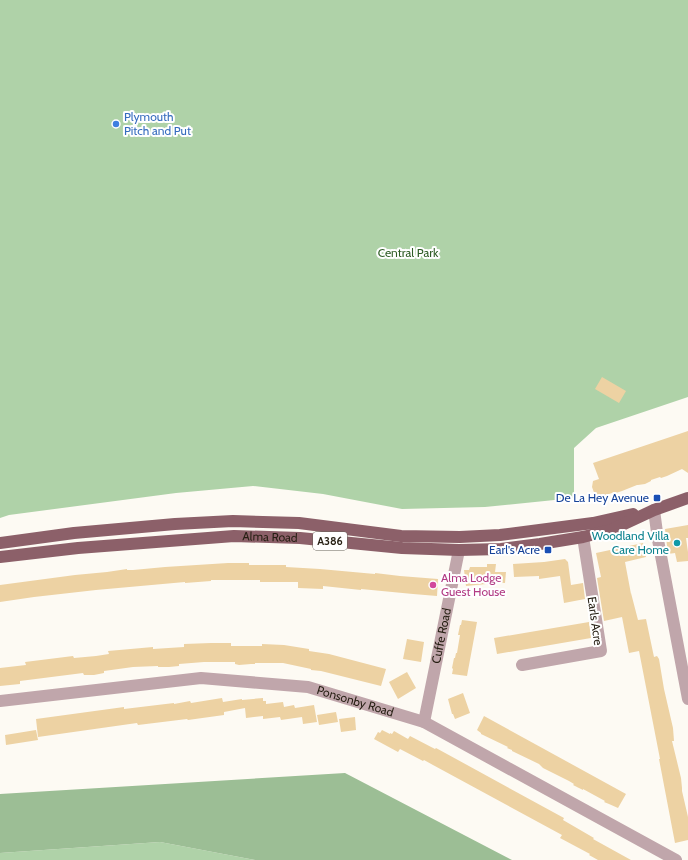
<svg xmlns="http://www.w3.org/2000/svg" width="688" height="860" font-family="Cabin,sans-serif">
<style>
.green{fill:#afd2a8}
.forest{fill:#9cbe95}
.building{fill:#edd2a3}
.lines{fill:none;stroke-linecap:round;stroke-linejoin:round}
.minor{stroke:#c0a6ab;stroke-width:12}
.primary{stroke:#8c6069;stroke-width:12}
.shop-dot{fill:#3f7fe0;stroke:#fff;stroke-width:1.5}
.transit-dot{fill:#1a4fb4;stroke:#fff;stroke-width:1.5}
.culture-dot{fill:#0f9aa8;stroke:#fff;stroke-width:1.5}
.hotel-dot{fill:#d1479c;stroke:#fff;stroke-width:1.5}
.labels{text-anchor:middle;stroke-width:4;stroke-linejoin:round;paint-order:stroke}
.shield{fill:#fff;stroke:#67625a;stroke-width:1}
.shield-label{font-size:11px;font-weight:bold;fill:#261f13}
.shop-label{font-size:12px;fill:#366cbe;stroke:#fff;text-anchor:start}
.park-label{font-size:12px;fill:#2e5c25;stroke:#fff}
.transit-label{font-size:12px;fill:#164399;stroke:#fff;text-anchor:end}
.culture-label{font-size:12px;fill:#0d838f;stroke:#fff;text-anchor:end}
.street-label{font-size:12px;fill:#261f13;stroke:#fff}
.hotel-label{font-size:12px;fill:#b23c85;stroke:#fff;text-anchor:start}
</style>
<rect width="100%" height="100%" fill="#fdfaf3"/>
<path class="green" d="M 0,0 L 688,0 L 688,397 L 596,428 L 574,448 L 574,498 L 485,507 L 402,509 L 323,494 L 253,486 L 176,493 L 9,515 L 0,518 Z
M 160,842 L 255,860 L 0,860 L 0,853 Z"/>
<path class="forest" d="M 345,773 L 512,860 L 255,860 L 160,842 L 0,853 L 0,794 Z"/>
<path class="building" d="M 602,377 L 626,391 L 619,403 L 595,389 Z
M 688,431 L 688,473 L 682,469 L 667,476 L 661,478 L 660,477 L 651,480 L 651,481 L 645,484 L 638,485 L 637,485 L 622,491 L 616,493 L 615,492 L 606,495 L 605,499 L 602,497 L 596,498 L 592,487 L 593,481 L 599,479 L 593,463 Z
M 688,525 L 688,538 L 686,538 L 688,552 L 688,561 L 677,562 L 675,553 L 668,554 L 665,529 Z
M 643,543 L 646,557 L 625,562 L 631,594 L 631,593 L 638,620 L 646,619 L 654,657 L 657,656 L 659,659 L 664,689 L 673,728 L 674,741 L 672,741 L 681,778 L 682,788 L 682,791 L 688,817 L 688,840 L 675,843 L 659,759 L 660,759 L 639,651 L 629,653 L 622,617 L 604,621 L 597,578 L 601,577 L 596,553 Z
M 565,559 L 568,562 L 571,585 L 583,583 L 585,599 L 564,603 L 560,576 L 539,579 L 539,576 L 514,577 L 513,564 L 544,562 Z
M 228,563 L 249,563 L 249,565 L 286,565 L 286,567 L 320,569 L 375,574 L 375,573 L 400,576 L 438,579 L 437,596 L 413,594 L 361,589 L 361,590 L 323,586 L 323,589 L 298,588 L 298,582 L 260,582 L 260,580 L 211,580 L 211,581 L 185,583 L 185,582 L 96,590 L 34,597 L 0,602 L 0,585 L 75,575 L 107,572 L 127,569 L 127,570 L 133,570 L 165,567 Z
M 487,564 L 496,564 L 495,572 L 506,572 L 505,583 L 486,582 L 486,584 L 466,586 L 464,570 L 469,570 L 470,567 L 487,567 Z
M 462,620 L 477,622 L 467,676 L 452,674 L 453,669 L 452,668 L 454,658 L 455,658 L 456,653 L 457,653 L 460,635 L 458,635 L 460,625 L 461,625 Z
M 589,622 L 591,638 L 497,654 L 494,638 Z
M 407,639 L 424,642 L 421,662 L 403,659 Z
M 211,643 L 231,643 L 231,646 L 262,646 L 262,644 L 284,645 L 309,649 L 309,651 L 329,654 L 386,669 L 381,686 L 321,671 L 311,670 L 311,669 L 283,663 L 255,663 L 255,664 L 251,664 L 239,665 L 235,664 L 235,662 L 204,662 L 179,664 L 179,666 L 169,667 L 158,667 L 158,666 L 133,667 L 104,671 L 104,673 L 94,675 L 84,675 L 83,673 L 20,681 L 20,684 L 0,686 L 0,668 L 26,665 L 25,662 L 73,656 L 74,658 L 96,656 L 109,654 L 108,651 L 153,647 L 153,649 L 184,647 L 184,644 Z
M 407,672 L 416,688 L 398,699 L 389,682 Z
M 463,693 L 470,713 L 455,719 L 453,714 L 452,714 L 448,699 Z
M 222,698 L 223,702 L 242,699 L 242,700 L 263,698 L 263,701 L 266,701 L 266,704 L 283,702 L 284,707 L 294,705 L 295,708 L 314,705 L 317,722 L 303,724 L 302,717 L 281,720 L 280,717 L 263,719 L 263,716 L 246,718 L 245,708 L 224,712 L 224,715 L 188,720 L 187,719 L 138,725 L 137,723 L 38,737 L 36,719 L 124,707 L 124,709 L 174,703 L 174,704 L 190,701 L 191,703 Z
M 336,712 L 338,722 L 319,725 L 317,715 Z
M 484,716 L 626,794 L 618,808 L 609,804 L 604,802 L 605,801 L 583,789 L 583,790 L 573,785 L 574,784 L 569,781 L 543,768 L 539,764 L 512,751 L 512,750 L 507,748 L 508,747 L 481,734 L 481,733 L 477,730 Z
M 355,717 L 356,730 L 341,732 L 339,719 Z
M 36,730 L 38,740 L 6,745 L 5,735 Z
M 382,730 L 390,734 L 390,733 L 392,734 L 394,731 L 408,739 L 410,736 L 435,749 L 436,748 L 564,818 L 563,820 L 594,838 L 593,839 L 631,860 L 598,860 L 589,855 L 590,854 L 560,838 L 562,835 L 433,765 L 424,760 L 423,761 L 400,749 L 398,752 L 374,739 L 378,732 L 380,733 Z"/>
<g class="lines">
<g class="minor">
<path d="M 654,510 L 658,540 L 688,699"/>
<path d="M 522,665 L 601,651 L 583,537"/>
<path id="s1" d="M 0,701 L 201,678 L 308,687 L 424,722 L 676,860"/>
<path id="s2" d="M 424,722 L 459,550"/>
</g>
<g class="primary">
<path d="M 0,543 L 74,533 L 175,524 L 233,521 L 299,523 L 401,536 L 460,537 L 500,535 L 593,523 L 633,514"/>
<path id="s3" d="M 0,557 L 78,548 L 234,536 L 300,538 L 402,548 L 459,550 L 501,549 L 540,544 L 583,537 L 611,530 L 654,510 L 688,498"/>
</g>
</g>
<circle class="shop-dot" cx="116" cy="124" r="4"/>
<g class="transit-dot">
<rect x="653" y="494" width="8" height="8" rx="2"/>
<rect x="544" y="546" width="8" height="8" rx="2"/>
</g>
<circle class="culture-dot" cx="677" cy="543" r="4"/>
<circle class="hotel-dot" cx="433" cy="585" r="4"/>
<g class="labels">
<rect class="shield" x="313" y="532" width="34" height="18" rx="3"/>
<g class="shield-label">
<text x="330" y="545">A386</text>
</g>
<g class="shop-label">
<text x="124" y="121">Plymouth<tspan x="124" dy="14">Pitch and Put</tspan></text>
</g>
<g class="park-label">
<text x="408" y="257">Central Park</text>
</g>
<g class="transit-label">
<text x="649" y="502">De La Hey Avenue</text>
<text x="540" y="554">Earl's Acre</text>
</g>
<g class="culture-label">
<text x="669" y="540">Woodland Villa<tspan x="669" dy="14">Care Home</tspan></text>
</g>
<g class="street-label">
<text dy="4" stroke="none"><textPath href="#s3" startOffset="271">Alma Road</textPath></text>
<text transform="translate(595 621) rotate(82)" y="4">Earls Acre</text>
<text dy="4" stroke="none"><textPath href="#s2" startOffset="88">Cuffe Road</textPath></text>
<text dy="4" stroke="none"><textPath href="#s1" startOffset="359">Ponsonby Road</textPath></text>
</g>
<g class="hotel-label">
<text x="441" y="582">Alma Lodge<tspan x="441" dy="14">Guest House</tspan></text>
</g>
</g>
</svg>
